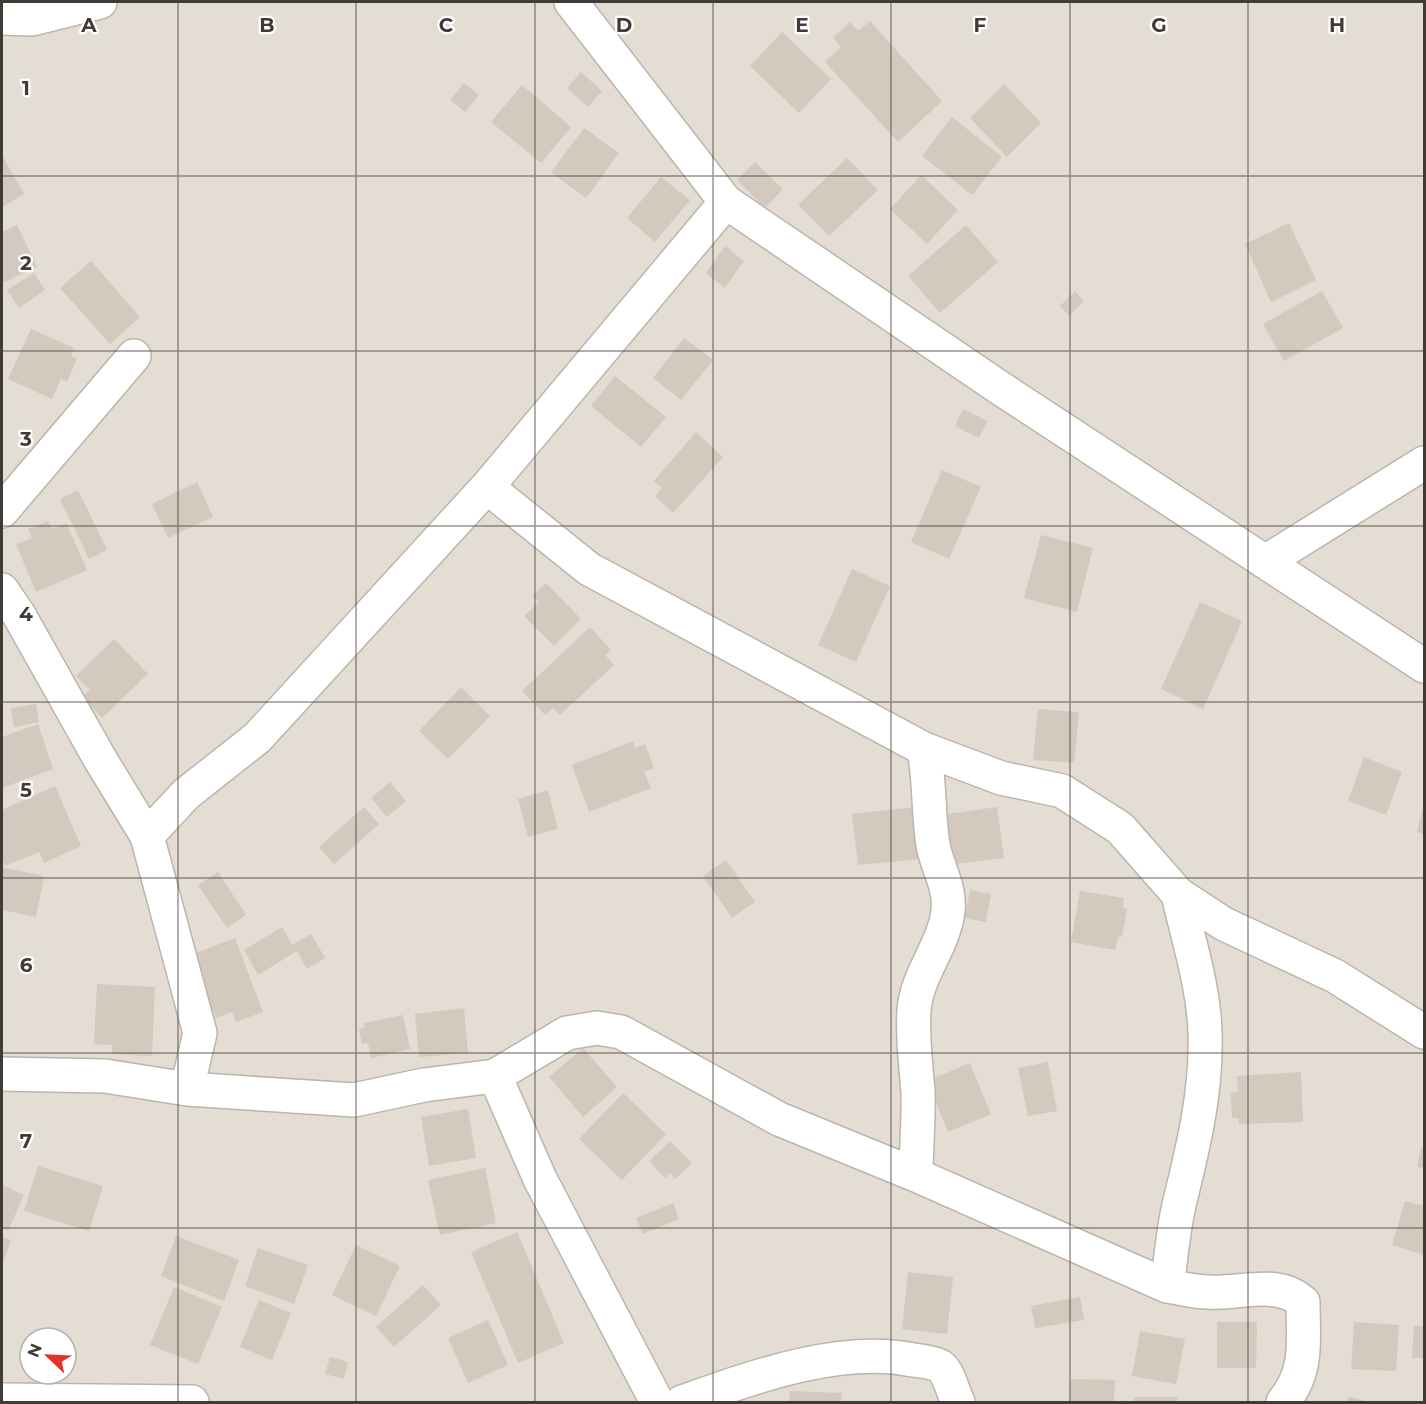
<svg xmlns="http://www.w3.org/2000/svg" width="1426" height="1404" font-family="Montserrat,sans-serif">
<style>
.residential{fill:#e3ddd3;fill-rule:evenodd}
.building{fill:#d3c9be}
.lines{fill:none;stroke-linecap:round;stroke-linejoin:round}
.minor-casing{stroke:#bdb5ab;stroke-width:36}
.minor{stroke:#fff;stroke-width:33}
.grid{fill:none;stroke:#413b35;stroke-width:1.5;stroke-opacity:0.55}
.grid-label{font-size:20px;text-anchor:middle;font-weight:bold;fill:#413b35;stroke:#fff;stroke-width:4.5;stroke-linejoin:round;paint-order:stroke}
</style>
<rect width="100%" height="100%" fill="#f0ebe4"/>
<path class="residential" d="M 2,2 L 1424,2 L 1424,1402 L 2,1402 ZM 30,1338 L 66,1338 L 66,1374 L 30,1374 Z"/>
<path class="building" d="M 870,21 L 942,101 L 898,142 L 825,62 L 841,47 L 833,38 L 850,22 L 858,31 Z
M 782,32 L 831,79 L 799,113 L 750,66 Z
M 581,72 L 602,91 L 588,107 L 567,88 Z
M 464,83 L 479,95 L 465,112 L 450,100 Z
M 1004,84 L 1041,123 L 1007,157 L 970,118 Z
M 522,85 L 571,127 L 541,163 L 491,122 Z
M 952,117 L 1002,157 L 972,195 L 922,156 Z
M 584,128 L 619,153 L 586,198 L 551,172 Z
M 2,155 L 24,194 L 2,207 Z
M 847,158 L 878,190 L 829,236 L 798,205 Z
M 755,162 L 783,189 L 765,208 L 737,180 Z
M 921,175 L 958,210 L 927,244 L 890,209 Z
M 661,177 L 690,200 L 655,242 L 627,218 Z
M 1289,223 L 1316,280 L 1271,302 L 1245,244 Z
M 17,225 L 37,267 L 2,283 L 2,232 Z
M 966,225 L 998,262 L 940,313 L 908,276 Z
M 725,246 L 744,261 L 725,288 L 706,273 Z
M 91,261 L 140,317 L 110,344 L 60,288 Z
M 34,273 L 45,290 L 19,308 L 7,290 Z
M 1075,291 L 1084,301 L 1069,316 L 1060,306 Z
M 1322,291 L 1343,328 L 1284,361 L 1263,324 Z
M 31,329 L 74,348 L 71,356 L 77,359 L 67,382 L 61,379 L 52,399 L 8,379 Z
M 684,338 L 713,360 L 681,400 L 653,378 Z
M 615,376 L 666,417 L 641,447 L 591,406 Z
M 963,409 L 987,421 L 979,438 L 955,426 Z
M 696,432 L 723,457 L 673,513 L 655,496 L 662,488 L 654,481 Z
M 942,470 L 981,487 L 949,559 L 911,542 Z
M 197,482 L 213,517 L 168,538 L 152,504 Z
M 78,490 L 107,550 L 89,559 L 60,499 Z
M 48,521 L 52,529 L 66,523 L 87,570 L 36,592 L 16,544 L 32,538 L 28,529 Z
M 1041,535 L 1093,548 L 1077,612 L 1024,598 Z
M 852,569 L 890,586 L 856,662 L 818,645 Z
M 546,583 L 581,619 L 554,646 L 524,616 L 539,602 L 532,596 Z
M 1200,602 L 1242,621 L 1203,709 L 1161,689 Z
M 590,627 L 611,650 L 605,655 L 614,665 L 560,715 L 553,708 L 545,715 L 522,691 Z
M 114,639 L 148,674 L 102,718 L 82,697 L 90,690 L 76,676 Z
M 461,687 L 490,716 L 448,759 L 419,731 Z
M 36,704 L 39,722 L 14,727 L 11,708 Z
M 1038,709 L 1079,712 L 1074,763 L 1033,760 Z
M 38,724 L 53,769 L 2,788 L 2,737 Z
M 633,741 L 635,748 L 645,744 L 654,768 L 644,772 L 651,788 L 589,812 L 572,765 Z
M 1364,757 L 1402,772 L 1386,815 L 1348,801 Z
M 390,782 L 406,801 L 387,817 L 371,798 Z
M 55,786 L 81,846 L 44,863 L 39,852 L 5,866 L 2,857 L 2,810 Z
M 548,790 L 558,829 L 528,837 L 518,799 Z
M 1424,803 L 1424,834 L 1417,832 Z
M 364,807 L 379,824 L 334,864 L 319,847 Z
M 916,807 L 921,859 L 858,865 L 852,814 Z
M 997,807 L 1004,858 L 948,865 L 941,815 Z
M 726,860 L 755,902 L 732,918 L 703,876 Z
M 2,867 L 44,876 L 36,917 L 2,910 Z
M 218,872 L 246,915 L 227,928 L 198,885 Z
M 970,890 L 991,894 L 986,922 L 965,918 Z
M 1080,891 L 1124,898 L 1123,908 L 1127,909 L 1122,937 L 1118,936 L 1115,950 L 1071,942 Z
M 282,927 L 292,945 L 311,934 L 325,958 L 307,969 L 297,951 L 258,975 L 244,950 Z
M 235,938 L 263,1012 L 236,1022 L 232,1012 L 216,1018 L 213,1011 L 204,1015 L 183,958 Z
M 97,984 L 155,987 L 152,1056 L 112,1054 L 112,1045 L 94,1044 Z
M 464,1008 L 468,1053 L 419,1057 L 415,1014 Z
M 403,1015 L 410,1049 L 371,1058 L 368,1043 L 362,1044 L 359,1029 L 365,1028 L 364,1023 Z
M 583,1048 L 617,1087 L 583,1117 L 549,1077 Z
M 1048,1062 L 1057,1111 L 1028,1116 L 1018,1068 Z
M 970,1063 L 991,1114 L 948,1132 L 927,1081 Z
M 1301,1072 L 1303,1122 L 1239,1124 L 1239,1118 L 1232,1118 L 1231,1093 L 1238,1092 L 1237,1076 Z
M 623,1093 L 666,1134 L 622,1180 L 579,1139 Z
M 468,1109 L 476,1158 L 429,1166 L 421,1117 Z
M 670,1141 L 692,1163 L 675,1179 L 670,1173 L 665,1178 L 649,1161 Z
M 1421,1147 L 1424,1148 L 1424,1168 L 1417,1167 Z
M 38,1166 L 103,1186 L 89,1231 L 24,1211 Z
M 485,1168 L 496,1223 L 440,1235 L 428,1180 Z
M 2,1185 L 24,1195 L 8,1231 L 2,1228 Z
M 1405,1201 L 1424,1206 L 1424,1255 L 1392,1245 Z
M 673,1203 L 679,1219 L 643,1234 L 636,1218 Z
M 517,1232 L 564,1343 L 518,1363 L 471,1252 Z
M 176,1236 L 239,1260 L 224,1301 L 161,1276 Z
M 2,1237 L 11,1240 L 2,1265 Z
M 356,1245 L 400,1266 L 376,1316 L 332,1295 Z
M 258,1248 L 308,1265 L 294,1304 L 245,1286 Z
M 908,1272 L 953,1277 L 947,1334 L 902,1329 Z
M 423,1285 L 441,1305 L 394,1347 L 376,1327 Z
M 174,1287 L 222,1307 L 198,1364 L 150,1345 Z
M 1080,1297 L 1084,1320 L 1035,1328 L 1031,1306 Z
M 259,1300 L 291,1313 L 272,1360 L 240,1347 Z
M 488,1320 L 508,1365 L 468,1383 L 448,1338 Z
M 1217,1322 L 1257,1322 L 1256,1368 L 1217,1368 Z
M 1354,1322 L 1399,1325 L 1396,1371 L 1351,1369 Z
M 1414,1326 L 1424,1326 L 1424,1358 L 1412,1358 Z
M 1140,1331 L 1185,1339 L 1176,1384 L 1132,1376 Z
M 330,1357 L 348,1362 L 344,1379 L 325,1374 Z
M 1071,1379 L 1115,1380 L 1114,1402 L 1070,1402 Z
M 790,1391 L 842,1393 L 841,1402 L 789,1402 Z
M 1134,1397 L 1177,1397 L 1177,1402 L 1134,1402 Z
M 1349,1397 L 1369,1402 L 1347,1402 Z"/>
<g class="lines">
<defs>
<path id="minor" d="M 2,18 L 32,19 L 100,2
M 726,202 L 1003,390 L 1424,666
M 487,487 L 589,569 L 924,749 L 1001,778 L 1062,791 L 1120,828 L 1178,894 L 1224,924 L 1335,976 L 1424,1032
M 2,511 L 134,356
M 1265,562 L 1424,463
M 2,590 L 19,615 L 100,759 L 147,836 L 200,1033 L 187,1089
M 147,836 L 186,794 L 257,738 L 487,487 L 726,202 L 571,2
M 2,1074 L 105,1076 L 187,1089 L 354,1100 L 424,1085 L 495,1076 L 540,1179 L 657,1402
M 495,1076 L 567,1033 L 597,1028 L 621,1032 L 779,1119 L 916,1175 L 1167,1286 C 1181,1288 1195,1292 1209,1292 C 1241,1294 1277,1279 1303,1302 C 1303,1340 1309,1371 1283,1402
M 916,1175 C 916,1147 919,1119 918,1092 C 916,1064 912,1039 914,1010 C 917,974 944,946 948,911 C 951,888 937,867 933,845 C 928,813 930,781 924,749
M 1167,1286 C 1171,1259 1173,1231 1179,1205 C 1193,1148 1207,1092 1205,1033 C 1204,987 1188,939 1178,894
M 2,1400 L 192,1402
M 682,1402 C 751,1378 839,1345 913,1360 C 921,1361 933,1362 940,1366 C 950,1374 952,1391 958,1402"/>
</defs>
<use href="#minor" class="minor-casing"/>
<use href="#minor" class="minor"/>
</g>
<path class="grid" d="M 178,2 L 178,1402M 356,2 L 356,1402M 535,2 L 535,1402M 713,2 L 713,1402M 891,2 L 891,1402M 1070,2 L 1070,1402M 1248,2 L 1248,1402M 2,176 L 1424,176M 2,351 L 1424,351M 2,526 L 1424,526M 2,702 L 1424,702M 2,878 L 1424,878M 2,1053 L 1424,1053M 2,1228 L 1424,1228"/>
<g class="grid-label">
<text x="89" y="32">A</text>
<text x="267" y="32">B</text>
<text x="446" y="32">C</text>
<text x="624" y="32">D</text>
<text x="802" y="32">E</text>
<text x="980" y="32">F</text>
<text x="1159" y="32">G</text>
<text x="1337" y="32">H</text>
<text x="26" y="95">1</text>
<text x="26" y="270">2</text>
<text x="26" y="446">3</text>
<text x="26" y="621">4</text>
<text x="26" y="797">5</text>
<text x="26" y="972">6</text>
<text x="26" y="1148">7</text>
</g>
<rect width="1426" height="1404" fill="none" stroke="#413b35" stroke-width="6"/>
<g transform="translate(48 1356) rotate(293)"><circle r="28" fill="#ffffff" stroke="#b3b1ae" stroke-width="1.5"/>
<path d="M0-4.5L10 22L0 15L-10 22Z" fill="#e43228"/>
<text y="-9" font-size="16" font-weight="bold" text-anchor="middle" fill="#413b35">N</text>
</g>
</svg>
